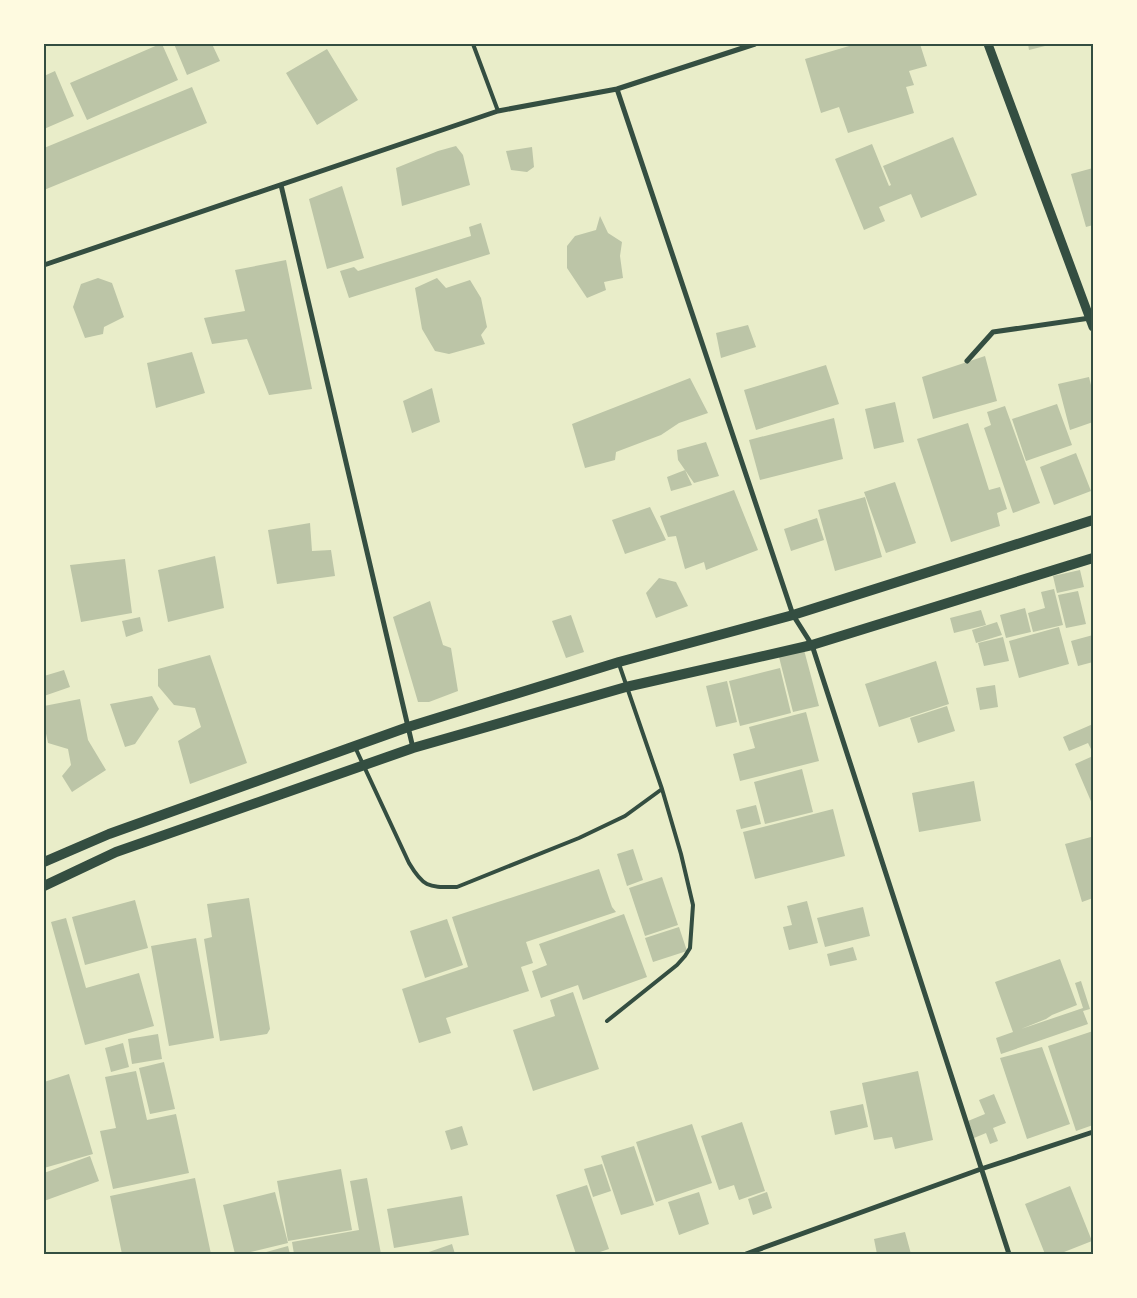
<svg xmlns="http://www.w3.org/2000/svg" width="1137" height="1298" font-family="'Alegreya Sans',sans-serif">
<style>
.building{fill:#bcc5a7}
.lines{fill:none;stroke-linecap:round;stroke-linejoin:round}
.service{stroke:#344e41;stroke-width:4}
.minor{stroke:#344e41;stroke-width:5}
.tertiary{stroke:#344e41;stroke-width:9}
.secondary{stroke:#344e41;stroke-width:10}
.neatline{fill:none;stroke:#344e41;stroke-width:2}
</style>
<rect width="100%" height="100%" fill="#e9edc9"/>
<path class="building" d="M 160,44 L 162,44 L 178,80 L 87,120 L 70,83 Z
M 174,44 L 212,44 L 220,61 L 187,75 Z
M 856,44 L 920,44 L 927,66 L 909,71 L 914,85 L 906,87 L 914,113 L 848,133 L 839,107 L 821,113 L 805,59 Z
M 1028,44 L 1053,44 L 1029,50 Z
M 327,49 L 358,100 L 317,125 L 286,73 Z
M 55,71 L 74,116 L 44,129 L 44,76 Z
M 192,87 L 207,123 L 44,190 L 44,148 Z
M 953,137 L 977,195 L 921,218 L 911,194 L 879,207 L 885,221 L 864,230 L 835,159 L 872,144 L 889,186 L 891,185 L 883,166 Z
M 456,146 L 463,155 L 470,185 L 402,206 L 396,168 L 438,151 Z
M 532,147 L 534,167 L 527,172 L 511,170 L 506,151 Z
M 1093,168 L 1093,225 L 1086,227 L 1071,174 Z
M 342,186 L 364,258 L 327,269 L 309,199 Z
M 600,216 L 608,233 L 622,242 L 620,256 L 623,278 L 604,282 L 606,290 L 587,298 L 567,268 L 567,246 L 575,236 L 596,230 Z
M 481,223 L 490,254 L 349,298 L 340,271 L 354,267 L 358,271 L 471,236 L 469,227 Z
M 286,260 L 312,389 L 269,395 L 247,339 L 212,344 L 204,318 L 245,311 L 235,270 Z
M 98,278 L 112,283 L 124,317 L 104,327 L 103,334 L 85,338 L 73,307 L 81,284 Z
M 437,278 L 446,288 L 470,280 L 481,298 L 487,327 L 481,335 L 485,344 L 449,354 L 435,351 L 422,329 L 415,288 Z
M 748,325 L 756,347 L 721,358 L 716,333 Z
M 192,352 L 205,393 L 156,408 L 147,363 Z
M 985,356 L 997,401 L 933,419 L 922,377 Z
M 826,365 L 839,404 L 756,430 L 744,390 Z
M 1089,377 L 1093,393 L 1093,422 L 1070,430 L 1058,384 Z
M 690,378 L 708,413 L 679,423 L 661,435 L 616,452 L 615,460 L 585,468 L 572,424 Z
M 432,388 L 440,422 L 412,433 L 403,401 Z
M 895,402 L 904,442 L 874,449 L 865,409 Z
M 1057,404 L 1072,445 L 1026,461 L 1012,419 Z
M 1005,406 L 1040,503 L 1013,513 L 984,428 L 991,425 L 987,412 Z
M 834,418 L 843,459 L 760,480 L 749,440 Z
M 968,423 L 989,490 L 1000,487 L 1007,509 L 997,513 L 1000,526 L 951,542 L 917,439 Z
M 706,442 L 719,476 L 694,483 L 678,460 L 677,450 Z
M 1076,453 L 1091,491 L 1054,505 L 1040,467 Z
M 685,470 L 692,485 L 671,491 L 667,477 Z
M 895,482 L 916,543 L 886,553 L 864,492 Z
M 734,490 L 758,550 L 706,570 L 704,562 L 685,569 L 676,536 L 668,537 L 660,516 Z
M 865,497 L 882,557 L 835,571 L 818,510 Z
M 650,507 L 666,540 L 625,554 L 612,520 Z
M 817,518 L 824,540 L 791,551 L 784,529 Z
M 310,523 L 312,551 L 331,550 L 335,576 L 277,584 L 268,530 Z
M 215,556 L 224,608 L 168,622 L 158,570 Z
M 125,559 L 132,613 L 81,622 L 70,565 Z
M 1080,570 L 1084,587 L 1057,593 L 1053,576 Z
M 659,578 L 676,582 L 688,606 L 656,618 L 646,593 Z
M 1054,589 L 1063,625 L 1033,632 L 1028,613 L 1045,608 L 1041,592 Z
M 1078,591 L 1086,624 L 1066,628 L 1058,595 Z
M 430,601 L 443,645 L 451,648 L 458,691 L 429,702 L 418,702 L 393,617 Z
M 1025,608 L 1031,632 L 1006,638 L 1000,615 Z
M 981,610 L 986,625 L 954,633 L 950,618 Z
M 571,615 L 584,652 L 566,658 L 552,621 Z
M 140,617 L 143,631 L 126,637 L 122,621 Z
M 997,622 L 1002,635 L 976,643 L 972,630 Z
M 1059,627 L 1069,664 L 1019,678 L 1009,641 Z
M 1093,635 L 1093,662 L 1078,666 L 1071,641 Z
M 1003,637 L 1009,661 L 984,666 L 978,643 Z
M 804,650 L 819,706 L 793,712 L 779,657 Z
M 210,655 L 247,763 L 190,784 L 178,741 L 201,727 L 195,708 L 174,705 L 158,686 L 158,669 Z
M 936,661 L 949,704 L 879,727 L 865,684 Z
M 780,668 L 791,713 L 740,726 L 729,681 Z
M 64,670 L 70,687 L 44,696 L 44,676 Z
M 727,681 L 737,722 L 716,727 L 706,686 Z
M 995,685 L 998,707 L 980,710 L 976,688 Z
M 152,696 L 159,709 L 135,744 L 125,747 L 110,704 Z
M 80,699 L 88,740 L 106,770 L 72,792 L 62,776 L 71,765 L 68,749 L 48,743 L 44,724 L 44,706 Z
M 947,706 L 955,731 L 918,743 L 910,718 Z
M 806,712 L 819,761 L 740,781 L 733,754 L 755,748 L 749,727 Z
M 1093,724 L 1093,753 L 1088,743 L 1069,751 L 1063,737 Z
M 1093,756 L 1093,806 L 1075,764 Z
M 802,769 L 813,812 L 765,824 L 754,782 Z
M 974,781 L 981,821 L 919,832 L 912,793 Z
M 756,805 L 761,824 L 741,829 L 736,810 Z
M 833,809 L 845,856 L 755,879 L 743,832 Z
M 1091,837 L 1093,844 L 1093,898 L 1082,902 L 1065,844 Z
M 633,849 L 643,880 L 627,886 L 617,854 Z
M 599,869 L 612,907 L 616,912 L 526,942 L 533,963 L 521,967 L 529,991 L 446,1018 L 451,1033 L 419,1043 L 402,989 L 468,967 L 452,917 Z
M 662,877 L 678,925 L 645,936 L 629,888 Z
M 249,898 L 270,1029 L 267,1034 L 220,1041 L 204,939 L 212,937 L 207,904 Z
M 135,900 L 148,948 L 85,965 L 72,917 Z
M 807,901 L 818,943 L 789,950 L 783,927 L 792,925 L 787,906 Z
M 863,907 L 870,936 L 825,947 L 817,918 Z
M 624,914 L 647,977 L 583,1000 L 578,985 L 541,998 L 532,971 L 547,965 L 539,944 Z
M 66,918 L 86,988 L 139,973 L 154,1026 L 85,1045 L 51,922 Z
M 447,919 L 463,965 L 425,978 L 410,931 Z
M 679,927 L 687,951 L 653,962 L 645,938 Z
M 196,938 L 214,1038 L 169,1046 L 151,946 Z
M 853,947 L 857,960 L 830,966 L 827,954 Z
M 1060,959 L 1077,1005 L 1052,1015 L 1046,1019 L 1021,1029 L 1083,1008 L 1075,983 L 1081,981 L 1090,1009 L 1083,1011 L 1088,1024 L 1001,1054 L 996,1038 L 1013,1032 L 995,982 Z
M 573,992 L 599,1069 L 533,1091 L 513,1030 L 555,1016 L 550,1000 Z
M 1093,1031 L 1093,1125 L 1076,1131 L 1048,1046 Z
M 158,1034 L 162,1059 L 132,1064 L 128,1039 Z
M 123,1043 L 129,1067 L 111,1072 L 105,1048 Z
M 1042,1047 L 1070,1124 L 1027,1139 L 1000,1058 Z
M 164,1062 L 175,1109 L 150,1114 L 139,1068 Z
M 136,1071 L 147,1120 L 176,1114 L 189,1173 L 113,1189 L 100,1131 L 116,1128 L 105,1077 Z
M 918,1071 L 933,1140 L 895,1149 L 892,1137 L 874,1140 L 862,1083 Z
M 69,1074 L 93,1154 L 44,1168 L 44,1082 Z
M 994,1094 L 1006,1123 L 993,1128 L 998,1141 L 990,1144 L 986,1133 L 974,1138 L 968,1121 L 985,1114 L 979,1100 Z
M 863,1104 L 868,1127 L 835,1135 L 830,1111 Z
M 742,1122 L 765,1191 L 739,1200 L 734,1185 L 719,1190 L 701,1136 Z
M 692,1124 L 712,1183 L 656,1202 L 636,1142 Z
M 462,1126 L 468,1145 L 451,1150 L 445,1131 Z
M 634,1146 L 654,1205 L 621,1215 L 601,1156 Z
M 90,1156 L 99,1181 L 44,1201 L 44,1173 Z
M 602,1164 L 611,1191 L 593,1197 L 584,1169 Z
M 341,1169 L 352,1230 L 288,1241 L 277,1181 Z
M 195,1178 L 211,1254 L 122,1254 L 110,1196 Z
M 367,1178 L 381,1254 L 294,1254 L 292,1242 L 359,1230 L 350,1181 Z
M 587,1185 L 609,1249 L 594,1254 L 576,1254 L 556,1195 Z
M 1070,1186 L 1092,1241 L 1059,1254 L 1045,1254 L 1025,1204 Z
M 275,1192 L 288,1243 L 242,1254 L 235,1254 L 223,1205 Z
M 699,1192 L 709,1224 L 679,1235 L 668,1202 Z
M 767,1192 L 772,1208 L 753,1215 L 748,1199 Z
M 462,1196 L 469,1235 L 394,1248 L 387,1209 Z
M 905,1232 L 911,1254 L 877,1254 L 874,1239 Z
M 452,1244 L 455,1254 L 423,1254 Z
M 288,1246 L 290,1254 L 259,1254 Z"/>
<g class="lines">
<path class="service" d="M 473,44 L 498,111
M 355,747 L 409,863 C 424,888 428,887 457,887 L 579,838 L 625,816 L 662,789
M 607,1021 L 677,965 L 685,956 L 690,948 L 693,905 L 681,854 L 662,789 L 619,664"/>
<path class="minor" d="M 617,89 L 793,615 L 812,645 L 1009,1254
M 281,185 L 413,748
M 44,265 L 498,111 L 617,89 L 755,44
M 967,361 L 993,332 L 1090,318
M 746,1254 L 981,1169 L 1093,1132"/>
<path class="tertiary" d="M 988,44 L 1093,327"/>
<path class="secondary" d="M 44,862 L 109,834 L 408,727 L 619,662 L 793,615 L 1093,520
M 44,886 L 116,852 L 413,748 L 626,687 L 812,645 L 1093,558"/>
</g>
<rect width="1137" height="1298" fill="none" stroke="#fefae0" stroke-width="90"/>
<rect x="45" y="45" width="1047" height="1208" class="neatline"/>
</svg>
